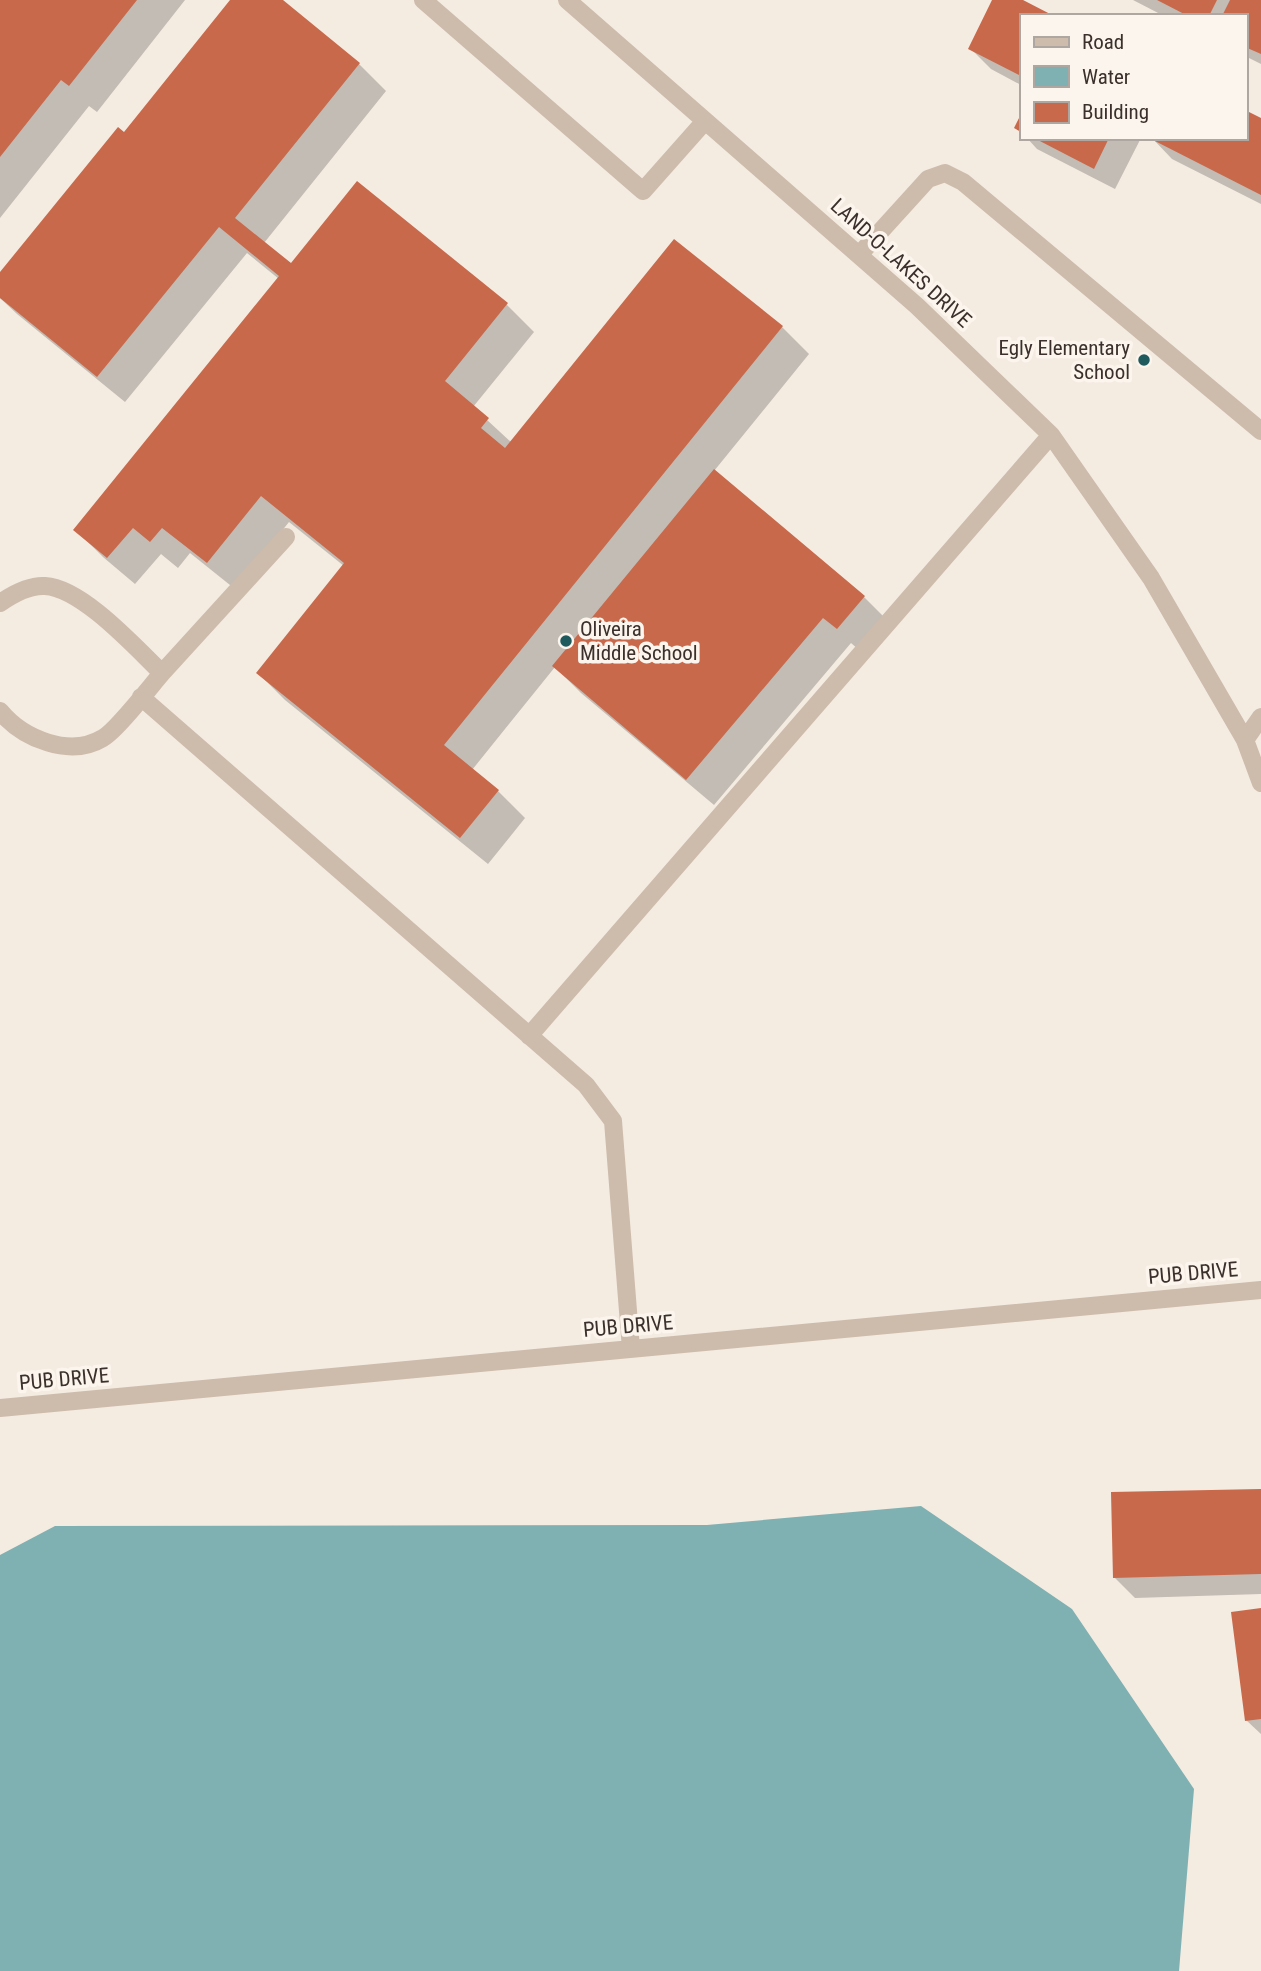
<svg xmlns="http://www.w3.org/2000/svg" width="1261" height="1971" font-family="'Roboto Condensed',sans-serif">
<style>
.water{fill:#7fb0b2}
.shadow{fill:#0003}
.building{fill:#c8694b}
.lines{fill:none;stroke-linecap:round;stroke-linejoin:round}
.minor{stroke:#cdbbac;stroke-width:18}
.poi-dot{fill:#1f5a5e;stroke:#fbf5ee;stroke-width:2.5}
.labels{text-anchor:middle;stroke-width:7;stroke-linejoin:round;paint-order:stroke}
.street-label{font-size:21px;fill:#3b302b;stroke:#fbf5ee}
.poi-label{font-size:21px;fill:#3b302b;stroke:#fbf5ee;text-anchor:end}
</style>
<rect width="100%" height="100%" fill="#f4ebe1"/>
<path class="water" d="M 921,1506 L 1072,1609 L 1194,1789 L 1179,1971 L 0,1971 L 0,1555 L 55,1526 L 707,1525 Z"/>
<path class="shadow" d="M 0,0 L 185,0 L 97,112 L 89,106 L 0,218 Z
M 233,0 L 280,0 L 359,64 L 386,91 L 264,243 L 292,265 L 357,183 L 507,305 L 534,332 L 473,407 L 512,443 L 782,327 L 809,354 L 714,471 L 864,597 L 891,624 L 865,655 L 851,643 L 714,805 L 581,693 L 555,667 L 472,770 L 498,791 L 525,818 L 488,864 L 285,700 L 258,673 L 344,566 L 289,522 L 235,589 L 190,553 L 178,568 L 161,554 L 135,584 L 103,557 L 76,530 L 279,279 L 247,253 L 125,402 L 17,314 L 0,298 L 0,275 L 124,134 Z
M 994,0 L 1019,0 L 1021,85 L 991,69 L 970,48 Z
M 1133,0 L 1261,0 L 1261,64 L 1245,56 L 1245,16 L 1175,16 L 1173,14 L 1172,16 L 1164,16 Z
M 1261,120 L 1261,204 L 1172,159 L 1152,138 L 1245,138 Z
M 1027,138 L 1141,138 L 1115,189 L 1037,149 Z
M 1261,1490 L 1261,1594 L 1135,1598 L 1114,1577 Z
M 1261,1610 L 1261,1734 L 1246,1720 Z"/>
<path class="building" d="M 0,0 L 137,0 L 69,86 L 61,80 L 0,157 Z
M 230,0 L 283,0 L 360,63 L 235,218 L 291,263 L 357,181 L 508,303 L 445,381 L 489,418 L 481,428 L 505,448 L 674,239 L 783,326 L 444,745 L 499,790 L 460,838 L 256,673 L 344,563 L 261,496 L 207,563 L 162,528 L 150,542 L 133,528 L 107,558 L 73,530 L 279,276 L 219,227 L 97,377 L 0,298 L 0,272 L 118,127 L 124,132 Z
M 992,0 L 1023,0 L 1054,16 L 1021,16 L 1021,76 L 968,49 Z
M 1157,0 L 1217,0 L 1209,16 L 1188,16 Z
M 1230,0 L 1261,0 L 1261,54 L 1245,47 L 1245,16 L 1222,16 Z
M 1245,110 L 1261,118 L 1261,195 L 1149,138 L 1245,138 Z
M 1021,114 L 1021,132 L 1014,128 Z
M 1034,138 L 1109,138 L 1094,169 Z
M 714,469 L 865,596 L 837,629 L 823,618 L 686,780 L 552,666 Z
M 1261,1489 L 1261,1574 L 1113,1578 L 1111,1492 Z
M 1261,1608 L 1261,1719 L 1245,1721 L 1231,1612 Z"/>
<g class="lines">
<path class="minor" d="M 423,0 L 643,191 L 705,121
M 567,0 L 917,306 L 1051,435 L 1151,578 L 1245,740 L 1261,783
M 859,255 L 928,179 L 945,173 L 963,182 L 1261,431
M 0,603 C 13,594 29,585 45,586 C 82,588 135,647 162,673 C 150,687 117,730 103,738 C 70,758 23,739 0,711
M 162,673 L 286,537
M 141,697 L 586,1085 L 613,1121 L 631,1349
M 1245,740 L 1261,717
M 529,1036 L 1051,435
M 0,1408 L 1261,1290"/>
</g>
<g class="poi-dot">
<circle cx="1144" cy="360" r="7"/>
<circle cx="566" cy="641" r="7"/>
</g>
<g class="labels">
<g class="street-label">
<text transform="translate(901 263) rotate(42)" y="7">LAND-O-LAKES DRIVE</text>
<text transform="translate(1193 1273) rotate(-5)" y="7">PUB DRIVE</text>
<text transform="translate(628 1326) rotate(-5)" y="7">PUB DRIVE</text>
<text transform="translate(64 1379) rotate(-5)" y="7">PUB DRIVE</text>
</g>
<g class="poi-label">
<text x="1130" y="355">Egly Elementary<tspan x="1130" dy="24">School</tspan></text>
<text x="580" y="636" text-anchor="start">Oliveira<tspan x="580" dy="24">Middle School</tspan></text>
</g>
</g>
<rect x="1020" y="14" width="228" height="126" fill="#fbf5ee" stroke="#aea6a0" stroke-width="2"/>
<rect x="1034" y="37" width="35" height="10" fill="#cdbbac" stroke="#aea6a0" stroke-width="2"/>
<text x="1082" y="49" font-size="21" fill="#3b302b">Road</text>
<rect x="1034" y="66" width="35" height="21" fill="#7fb0b2" stroke="#aea6a0" stroke-width="2"/>
<text x="1082" y="84" font-size="21" fill="#3b302b">Water</text>
<rect x="1034" y="102" width="35" height="21" fill="#c8694b" stroke="#aea6a0" stroke-width="2"/>
<text x="1082" y="119" font-size="21" fill="#3b302b">Building</text>
</svg>
